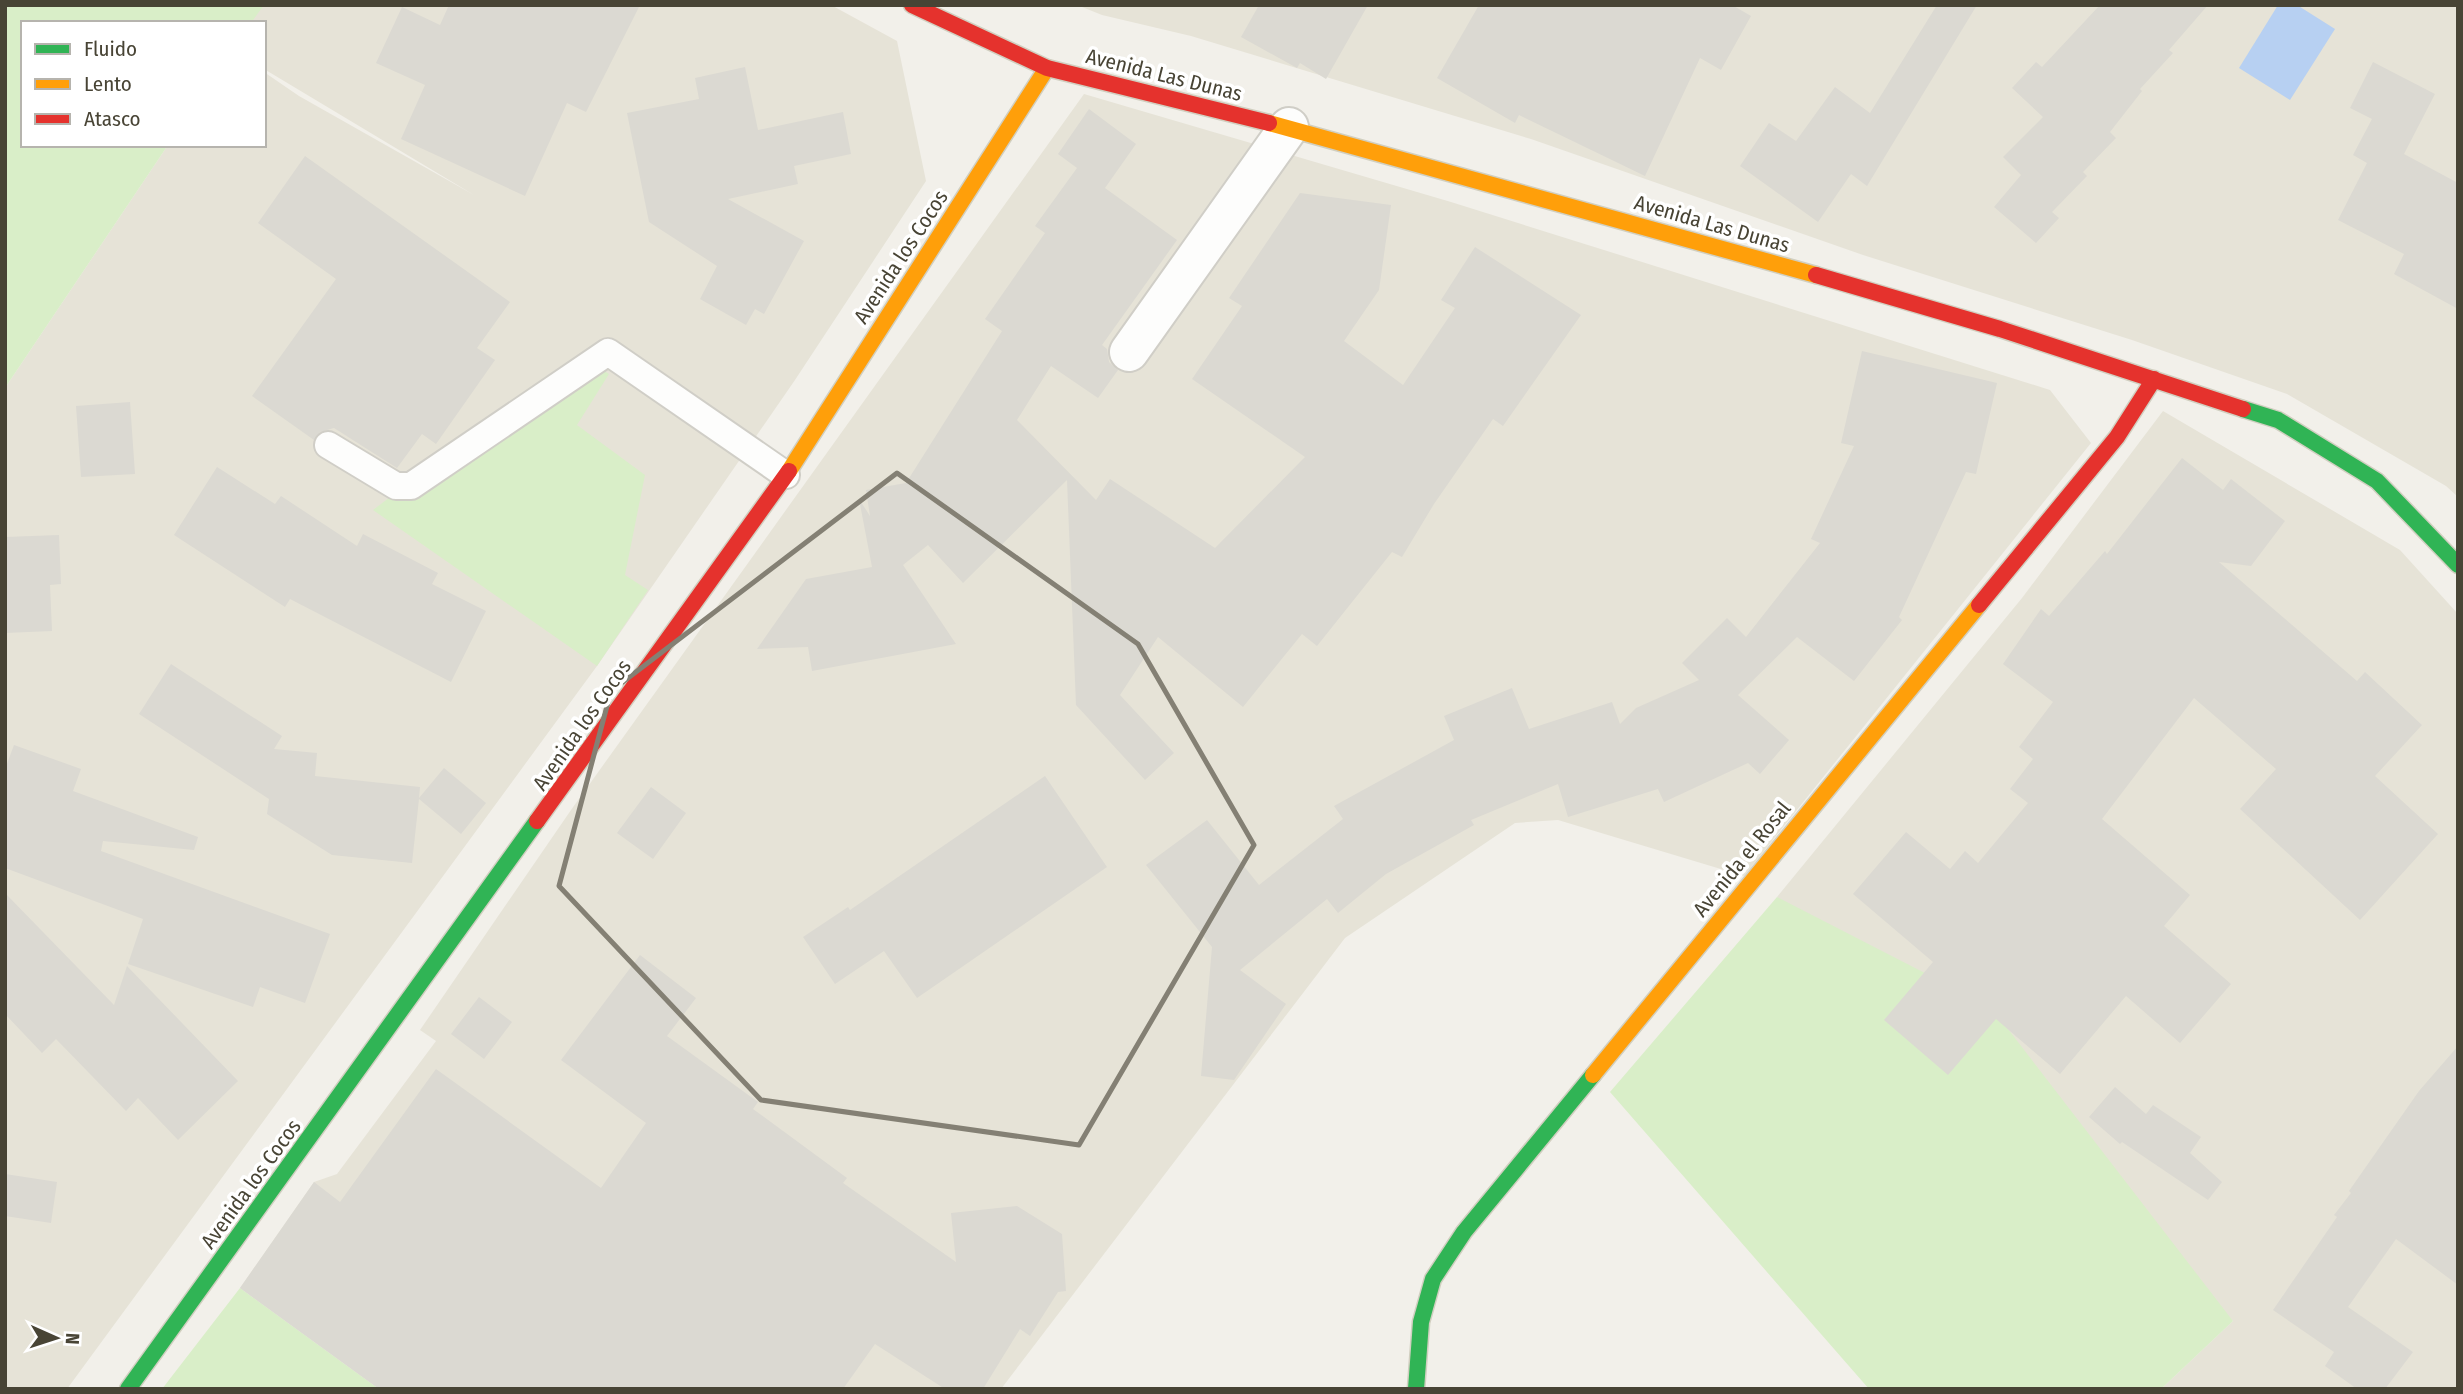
<svg xmlns="http://www.w3.org/2000/svg" width="2463" height="1394" font-family="'Fira Sans Condensed',sans-serif">
<style>
.residential{fill:#e6e3d7}
.green{fill:#d9eec8}
.water{fill:#b7d0f2}
.building{fill:#dbd9d2}
.lines{fill:none;stroke-linecap:round;stroke-linejoin:round}
.lane-casing{stroke:#d0cec7;stroke-width:30}
.street-casing{stroke:#d0cec7;stroke-width:42}
.fast-casing{stroke:#d1cfc0;stroke-width:19}
.slow-casing{stroke:#d1cfc0;stroke-width:19}
.jam-casing{stroke:#d1cfc0;stroke-width:19}
.lane{stroke:#fdfdfc;stroke-width:26}
.street{stroke:#fdfdfc;stroke-width:38}
.fast{stroke:#30b455;stroke-width:16}
.slow{stroke:#ff9f0a;stroke-width:16}
.jam{stroke:#e5322d;stroke-width:16}
.marked{fill:none;stroke:#848074;stroke-width:5;stroke-linejoin:round}
.labels{text-anchor:middle;stroke-width:7;stroke-linejoin:round;paint-order:stroke}
.street-label{font-size:21px;fill:#484435;stroke:#fff}
</style>
<rect width="100%" height="100%" fill="#f2f0ea"/>
<path class="residential" d="M 262,5 L 831,5 L 897,41 L 926,181 L 795,380 L 597,666 L 67,1389 L 5,1389 L 5,388 L 168,145 L 264,145 L 264,72 L 299,96 L 474,195 L 264,69 L 264,23 L 250,23 Z
M 1077,5 L 2458,5 L 2458,497 L 2446,486 L 2287,394 L 2132,340 L 1863,255 L 1531,139 L 1191,36 L 1102,15 Z
M 1084,94 L 1451,202 L 2050,390 L 2091,443 L 1744,876 L 1558,820 L 1515,823 L 1345,938 L 1001,1389 L 379,1389 L 240,1288 L 314,1182 L 337,1174 L 436,1041 L 420,1030 L 571,810 Z
M 2163,411 L 2400,550 L 2458,614 L 2458,1389 L 2161,1389 L 2233,1321 L 1777,897 L 2022,598 Z"/>
<path class="green" d="M 5,5 L 264,5 L 251,23 L 23,23 L 23,145 L 168,145 L 5,388 Z
M 587,360 L 609,374 L 577,425 L 645,475 L 625,575 L 648,590 L 597,666 L 373,510 L 564,365 Z
M 1777,897 L 1991,1007 L 2233,1321 L 2161,1389 L 1869,1389 L 1610,1092 Z
M 240,1288 L 379,1389 L 162,1389 Z"/>
<path class="water" d="M 2278,5 L 2297,5 L 2335,29 L 2290,100 L 2239,68 Z"/>
<path class="building" d="M 449,5 L 640,5 L 586,112 L 567,103 L 525,196 L 401,139 L 425,85 L 376,63 L 402,7 L 440,25 Z
M 1259,5 L 1368,5 L 1326,79 L 1300,63 L 1297,68 L 1241,37 Z
M 1479,5 L 1732,5 L 1751,16 L 1721,70 L 1700,58 L 1645,176 L 1519,115 L 1515,123 L 1437,78 Z
M 1937,5 L 1977,5 L 1867,186 L 1851,174 L 1818,222 L 1740,166 L 1769,123 L 1796,141 L 1835,87 L 1870,113 Z
M 2100,5 L 2208,5 L 2169,50 L 2173,53 L 2140,89 L 2142,91 L 2110,132 L 2116,138 L 2083,172 L 2087,176 L 2052,212 L 2059,218 L 2036,243 L 1994,207 L 2021,175 L 2003,157 L 2043,117 L 2012,88 L 2036,62 L 2042,67 Z
M 2373,62 L 2435,94 L 2404,154 L 2458,183 L 2458,309 L 2394,274 L 2404,254 L 2338,220 L 2367,163 L 2353,155 L 2372,119 L 2350,108 Z
M 745,67 L 758,130 L 843,112 L 851,154 L 794,166 L 798,184 L 728,199 L 804,241 L 764,314 L 755,309 L 746,325 L 700,299 L 717,266 L 649,222 L 627,113 L 699,99 L 695,78 Z
M 1089,109 L 1136,144 L 1105,188 L 1177,240 L 1102,345 L 1107,349 L 1109,362 L 1118,370 L 1098,398 L 1051,366 L 1017,420 L 1096,500 L 1110,479 L 1215,548 L 1305,457 L 1192,379 L 1242,306 L 1229,298 L 1300,193 L 1391,205 L 1379,290 L 1344,341 L 1403,385 L 1455,308 L 1441,300 L 1475,247 L 1581,315 L 1503,426 L 1493,419 L 1434,504 L 1402,557 L 1392,552 L 1317,646 L 1302,634 L 1243,707 L 1158,637 L 1120,695 L 1174,753 L 1145,780 L 1076,705 L 1067,480 L 963,583 L 928,545 L 903,565 L 956,644 L 812,671 L 808,647 L 757,649 L 806,579 L 872,567 L 859,499 L 870,516 L 866,490 L 906,483 L 1002,331 L 985,319 L 1045,233 L 1035,226 L 1077,168 L 1058,154 Z
M 305,156 L 510,302 L 477,348 L 495,360 L 436,444 L 422,434 L 397,468 L 334,428 L 320,432 L 314,440 L 252,396 L 336,279 L 258,223 Z
M 1862,351 L 1997,383 L 1976,474 L 1966,472 L 1899,617 L 1902,620 L 1854,681 L 1797,637 L 1738,695 L 1789,740 L 1760,774 L 1748,763 L 1664,802 L 1658,789 L 1568,817 L 1558,784 L 1471,820 L 1474,825 L 1386,874 L 1338,913 L 1327,899 L 1240,970 L 1286,1004 L 1234,1080 L 1201,1076 L 1212,947 L 1146,865 L 1207,820 L 1259,885 L 1343,819 L 1334,806 L 1454,740 L 1444,716 L 1512,688 L 1529,729 L 1612,702 L 1620,724 L 1636,708 L 1699,680 L 1682,663 L 1727,618 L 1746,637 L 1820,543 L 1811,539 L 1854,446 L 1841,443 Z
M 130,402 L 135,474 L 81,477 L 76,406 Z
M 2182,458 L 2223,490 L 2231,479 L 2285,521 L 2251,566 L 2219,562 L 2357,681 L 2365,672 L 2422,725 L 2375,776 L 2438,834 L 2360,920 L 2240,809 L 2276,769 L 2194,698 L 2102,819 L 2190,895 L 2164,926 L 2231,984 L 2180,1043 L 2126,996 L 2060,1074 L 1996,1019 L 1948,1075 L 1884,1020 L 1933,962 L 1853,894 L 1906,832 L 1950,869 L 1965,851 L 1978,863 L 2028,803 L 2010,789 L 2033,759 L 2019,747 L 2053,702 L 2003,664 L 2041,609 L 2049,616 L 2105,551 L 2107,554 Z
M 217,467 L 275,504 L 281,496 L 357,546 L 363,534 L 438,573 L 432,584 L 486,611 L 451,682 L 290,599 L 285,607 L 174,535 Z
M 59,535 L 61,584 L 50,585 L 52,631 L 5,633 L 5,537 Z
M 171,664 L 282,736 L 274,749 L 317,753 L 315,776 L 420,787 L 419,798 L 444,768 L 486,803 L 461,834 L 419,799 L 412,863 L 332,855 L 267,814 L 269,799 L 139,714 Z
M 14,745 L 81,769 L 73,791 L 198,837 L 194,850 L 103,841 L 101,851 L 330,934 L 305,1003 L 260,987 L 253,1007 L 128,964 L 143,919 L 5,868 L 5,769 Z
M 1045,776 L 1107,867 L 917,998 L 884,951 L 835,984 L 803,937 L 848,907 L 850,910 Z
M 651,787 L 686,813 L 653,859 L 617,833 Z
M 5,893 L 114,1005 L 127,966 L 238,1081 L 178,1140 L 138,1098 L 126,1111 L 56,1039 L 42,1053 L 5,1014 Z
M 640,955 L 696,998 L 667,1036 L 758,1102 L 753,1109 L 847,1178 L 843,1183 L 956,1262 L 951,1213 L 1017,1206 L 1062,1234 L 1066,1291 L 1058,1292 L 1030,1336 L 1020,1329 L 983,1389 L 945,1389 L 875,1344 L 843,1389 L 379,1389 L 240,1288 L 314,1182 L 340,1202 L 436,1069 L 601,1188 L 646,1123 L 561,1060 Z
M 479,997 L 512,1022 L 484,1059 L 451,1034 Z
M 2458,1046 L 2458,1285 L 2396,1239 L 2348,1307 L 2413,1352 L 2385,1389 L 2357,1389 L 2325,1366 L 2334,1352 L 2273,1310 L 2337,1217 L 2334,1215 L 2351,1193 L 2349,1191 L 2419,1091 Z
M 2115,1087 L 2146,1114 L 2153,1105 L 2201,1137 L 2190,1153 L 2222,1182 L 2208,1200 L 2122,1142 L 2120,1144 L 2089,1117 Z
M 5,1174 L 57,1182 L 51,1223 L 5,1216 Z"/>
<g class="lines">
<defs>
<path id="lane" d="M 328,445 L 396,486 L 411,486 L 608,352 L 786,475"/>
<path id="street" d="M 1129,352 L 1289,127"/>
<path id="fast" d="M 2243,409 L 2278,420 L 2377,481 L 2458,565
M 128,1389 L 537,821
M 1416,1389 L 1421,1322 L 1433,1279 L 1464,1232 L 1593,1075"/>
<path id="slow" d="M 1269,123 L 1816,275
M 789,471 L 1047,68
M 1593,1075 L 1979,605"/>
<path id="jam" d="M 912,5 L 1047,68 L 1269,123
M 1816,275 L 2000,329 L 2243,409
M 1979,605 L 2117,437 L 2154,379
M 537,821 L 789,471"/>
</defs>
<use href="#lane" class="lane-casing"/>
<use href="#street" class="street-casing"/>
<use href="#fast" class="fast-casing"/>
<use href="#slow" class="slow-casing"/>
<use href="#jam" class="jam-casing"/>
<use href="#lane" class="lane"/>
<use href="#street" class="street"/>
<use href="#fast" class="fast"/>
<use href="#slow" class="slow"/>
<use href="#jam" class="jam"/>
</g>
<path class="marked" d="M 897,473 L 1138,644 L 1254,845 L 1079,1145 L 761,1100 L 559,886 L 611,691 Z"/>
<g class="labels">
<g class="street-label">
<text transform="translate(1164 75) rotate(14)" y="7">Avenida Las Dunas</text>
<text transform="translate(1712 224) rotate(16)" y="7">Avenida Las Dunas</text>
<text transform="translate(901 257) rotate(-57)" y="7">Avenida los Cocos</text>
<text transform="translate(582 725) rotate(-55)" y="7">Avenida los Cocos</text>
<text transform="translate(1742 859) rotate(-51)" y="7">Avenida el Rosal</text>
<text transform="translate(251 1184) rotate(-54)" y="7">Avenida los Cocos</text>
</g>
</g>
<rect width="2463" height="1394" fill="none" stroke="#484435" stroke-width="14"/>
<rect x="21" y="21" width="245" height="126" fill="#ffffff" stroke="#b6b4ae" stroke-width="2"/>
<rect x="35" y="44" width="35" height="10" fill="#30b455" stroke="#b6b4ae" stroke-width="2"/>
<text x="84" y="56" font-size="21" fill="#484435">Fluido</text>
<rect x="35" y="79" width="35" height="10" fill="#ff9f0a" stroke="#b6b4ae" stroke-width="2"/>
<text x="84" y="91" font-size="21" fill="#484435">Lento</text>
<rect x="35" y="114" width="35" height="10" fill="#e5322d" stroke="#b6b4ae" stroke-width="2"/>
<text x="84" y="126" font-size="21" fill="#484435">Atasco</text>
<g transform="translate(56 1338) rotate(93)" stroke="#ffffff" stroke-width="5" paint-order="stroke">
<path d="M0-5L12 26L0 18L-12 26Z" fill="#484435"/>
<text y="-10" font-size="19" font-weight="bold" text-anchor="middle" fill="#484435">N</text>
</g>
</svg>
